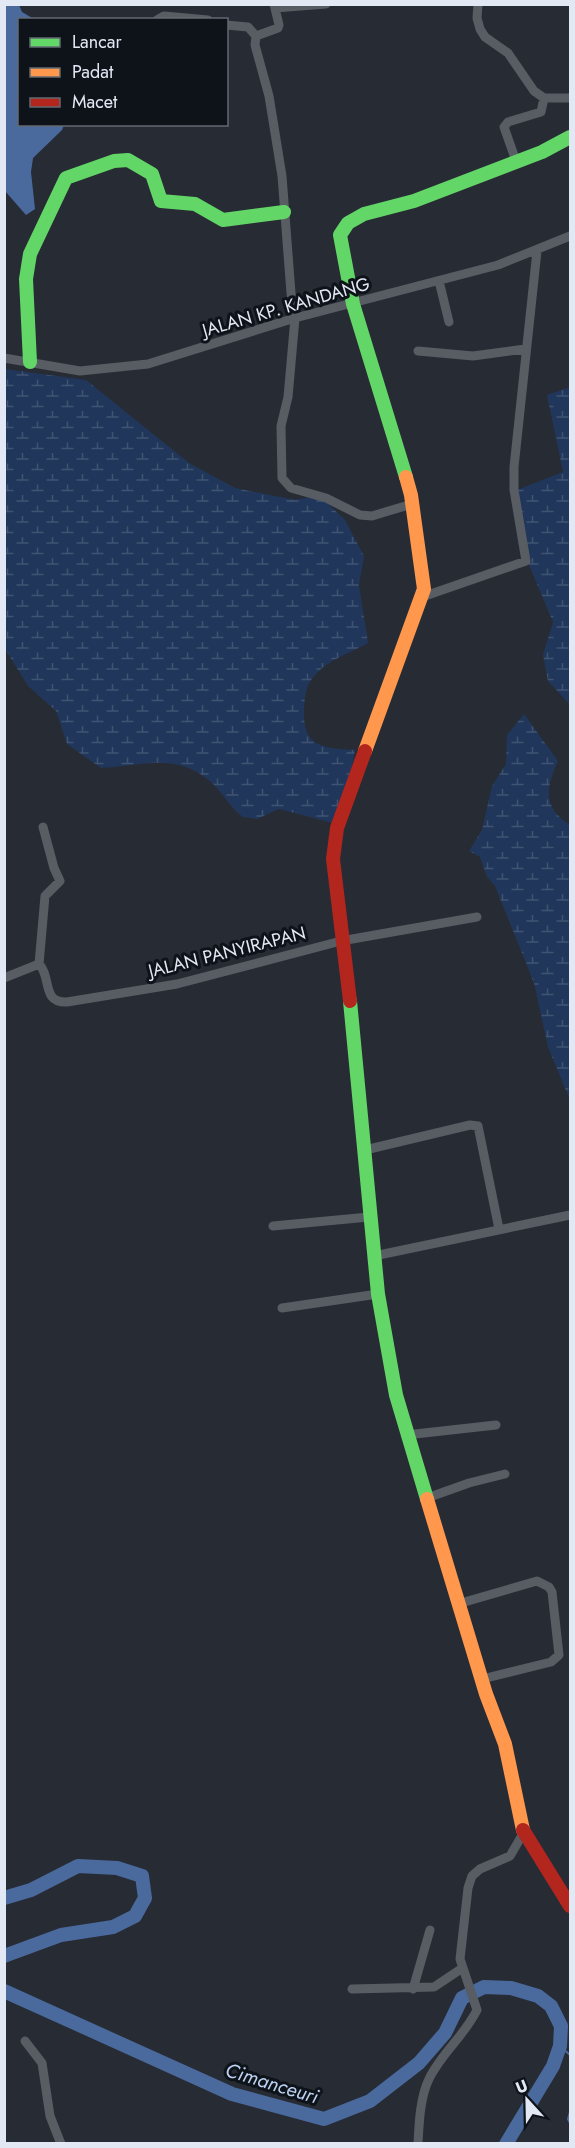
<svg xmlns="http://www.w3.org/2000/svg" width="575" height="2148" font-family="Jost,sans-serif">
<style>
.wetland{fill:url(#wetland-marsh)}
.water{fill:#4a6a9e}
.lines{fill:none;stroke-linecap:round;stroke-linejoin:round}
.stream{stroke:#4a6a9e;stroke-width:2}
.river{stroke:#4a6a9e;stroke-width:14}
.street{stroke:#585c63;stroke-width:9}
.fast{stroke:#63d668;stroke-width:14}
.slow{stroke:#ff974d;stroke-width:14}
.jam{stroke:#b3261e;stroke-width:14}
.labels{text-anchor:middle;stroke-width:6;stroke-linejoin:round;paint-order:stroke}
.street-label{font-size:18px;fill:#e3e9f4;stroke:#0e131a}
.water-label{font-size:20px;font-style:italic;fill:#bcd1f2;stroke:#0e131a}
</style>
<defs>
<pattern id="wetland-marsh" width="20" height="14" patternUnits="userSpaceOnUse" patternTransform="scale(1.5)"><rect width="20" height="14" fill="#20365a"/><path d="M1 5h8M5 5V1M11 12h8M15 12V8" fill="none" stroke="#405372"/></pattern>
</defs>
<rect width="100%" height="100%" fill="#272b34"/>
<path class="wetland" d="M 5,369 L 86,380 L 189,463 L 235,488 L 295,500 L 311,497 L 324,500 L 345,520 L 364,556 L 359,585 L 368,643 C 351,653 329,659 316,674 C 306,684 305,694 304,708 C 302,747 322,748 355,750 L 350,779 L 333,823 L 279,809 L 257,819 L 243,817 C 230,808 224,794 212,783 C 176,751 143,766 101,768 L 67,744 L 56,711 L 28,686 L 5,649 Z
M 570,387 L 570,705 L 548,681 L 543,655 L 553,622 L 524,553 L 517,490 L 563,472 L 547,395 Z
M 524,714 L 558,761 C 546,788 542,807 570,825 L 570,1100 L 548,1047 L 534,983 L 495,886 L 487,877 L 480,857 L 469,851 L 482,830 L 492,786 L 506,764 L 507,735 Z"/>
<path class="water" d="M 5,4 L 19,5 L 22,12 L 34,19 L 20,20 L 20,124 L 64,125 L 62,130 L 33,158 L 31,172 L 35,209 L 26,215 L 5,191 Z"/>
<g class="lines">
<path class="stream" d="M 560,2046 L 570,2055
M 570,2112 L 568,2119 L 570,2123"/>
<path class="river" d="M 4,1898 L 31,1890 L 78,1866 L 117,1868 L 142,1876 L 145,1898 L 135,1916 L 113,1927 L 61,1935 L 4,1956
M 4,1991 L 232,2094 L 324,2119 L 370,2101 L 419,2063 L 445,2033 L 462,1998 L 484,1987 L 511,1988 L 538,1996 L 551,2006 L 561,2026 L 560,2046 L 553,2066 L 506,2144"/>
<path class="street" d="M 478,4 L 477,18 L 480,29 L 485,37 L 508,53 L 534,91 L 544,98 L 570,98
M 275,8 L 326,4
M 157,20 L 164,16 L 208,20
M 226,25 L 248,27 L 256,36 L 255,45 L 269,96 L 282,176 L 291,293 L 295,318 L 288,397 L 281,426 L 282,478 L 291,488 L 326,498 L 360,515 L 372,516 L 412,504
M 256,36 L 278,28 L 279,25 L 274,4
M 516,161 L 504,127 L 508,122 L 541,112 L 544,98
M 439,281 L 449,322
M 418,351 L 473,356 L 525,349
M 4,358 L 80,371 L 148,364 L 295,318 L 498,265 L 570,236
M 422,597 L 526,561 L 514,490 L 514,467 L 537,251
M 39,964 L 45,896 L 60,881 L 54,868 L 43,827
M 4,978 L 39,964 C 52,977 41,1003 67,1002 L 177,984 L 341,941 L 477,917
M 365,1150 L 470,1125 L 478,1126 L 499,1229
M 273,1226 L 369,1217
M 374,1256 L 570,1215
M 282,1308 L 378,1294
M 406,1435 L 496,1425
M 427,1498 L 469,1483 L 505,1474
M 461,1603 L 537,1581 L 549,1587 L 552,1592 L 559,1655 L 551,1662 L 482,1679
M 352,1989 L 434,1987 L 461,1969
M 413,1989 L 430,1930
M 25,2041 L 42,2063 L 50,2116 L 61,2144
M 418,2144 C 419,2124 420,2097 429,2079 C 441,2054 464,2036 477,2010 L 460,1959 L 468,1888 L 472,1876 L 480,1869 L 510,1856 L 524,1832"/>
<path class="fast" d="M 30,362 L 26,279 L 30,254 L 66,178 L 114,161 L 128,160 L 152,174 L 161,201 L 195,204 L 223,220 L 284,212
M 406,477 L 353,304 L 340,235 L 348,223 L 364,214 L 414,201 L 542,152 L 570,137
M 350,1001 L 378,1294 L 396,1395 L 427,1499"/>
<path class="slow" d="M 365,751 L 424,589 L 411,495 L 406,477
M 427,1499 L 486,1694 L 505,1744 L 523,1830"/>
<path class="jam" d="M 350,1001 L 333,859 L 337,828 L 365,751
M 523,1830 L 570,1906"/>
</g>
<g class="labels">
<g class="street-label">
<text transform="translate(286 307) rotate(-16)" y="6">JALAN KP. KANDANG</text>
<text transform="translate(227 952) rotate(-14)" y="6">JALAN PANYIRAPAN</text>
</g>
<g class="water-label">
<text transform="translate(272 2083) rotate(17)" y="7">Cimanceuri</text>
</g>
</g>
<rect width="575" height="2148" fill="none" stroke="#e3e9f4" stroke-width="12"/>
<rect x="18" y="18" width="210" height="108" fill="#0e131a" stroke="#636971" stroke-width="1.5"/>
<rect x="30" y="38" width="30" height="9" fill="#63d668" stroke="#636971" stroke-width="1.5"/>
<text x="72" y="48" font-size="18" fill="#e3e9f4">Lancar</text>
<rect x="30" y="68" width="30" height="9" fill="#ff974d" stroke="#636971" stroke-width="1.5"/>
<text x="72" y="78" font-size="18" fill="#e3e9f4">Padat</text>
<rect x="30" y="98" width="30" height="9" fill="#b3261e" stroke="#636971" stroke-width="1.5"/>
<text x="72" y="108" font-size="18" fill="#e3e9f4">Macet</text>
<g transform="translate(527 2100) rotate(338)" stroke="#0e131a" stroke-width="4.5" paint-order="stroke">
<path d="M0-4.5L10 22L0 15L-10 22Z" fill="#e3e9f4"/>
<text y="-9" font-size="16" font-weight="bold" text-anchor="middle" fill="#e3e9f4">U</text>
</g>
</svg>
